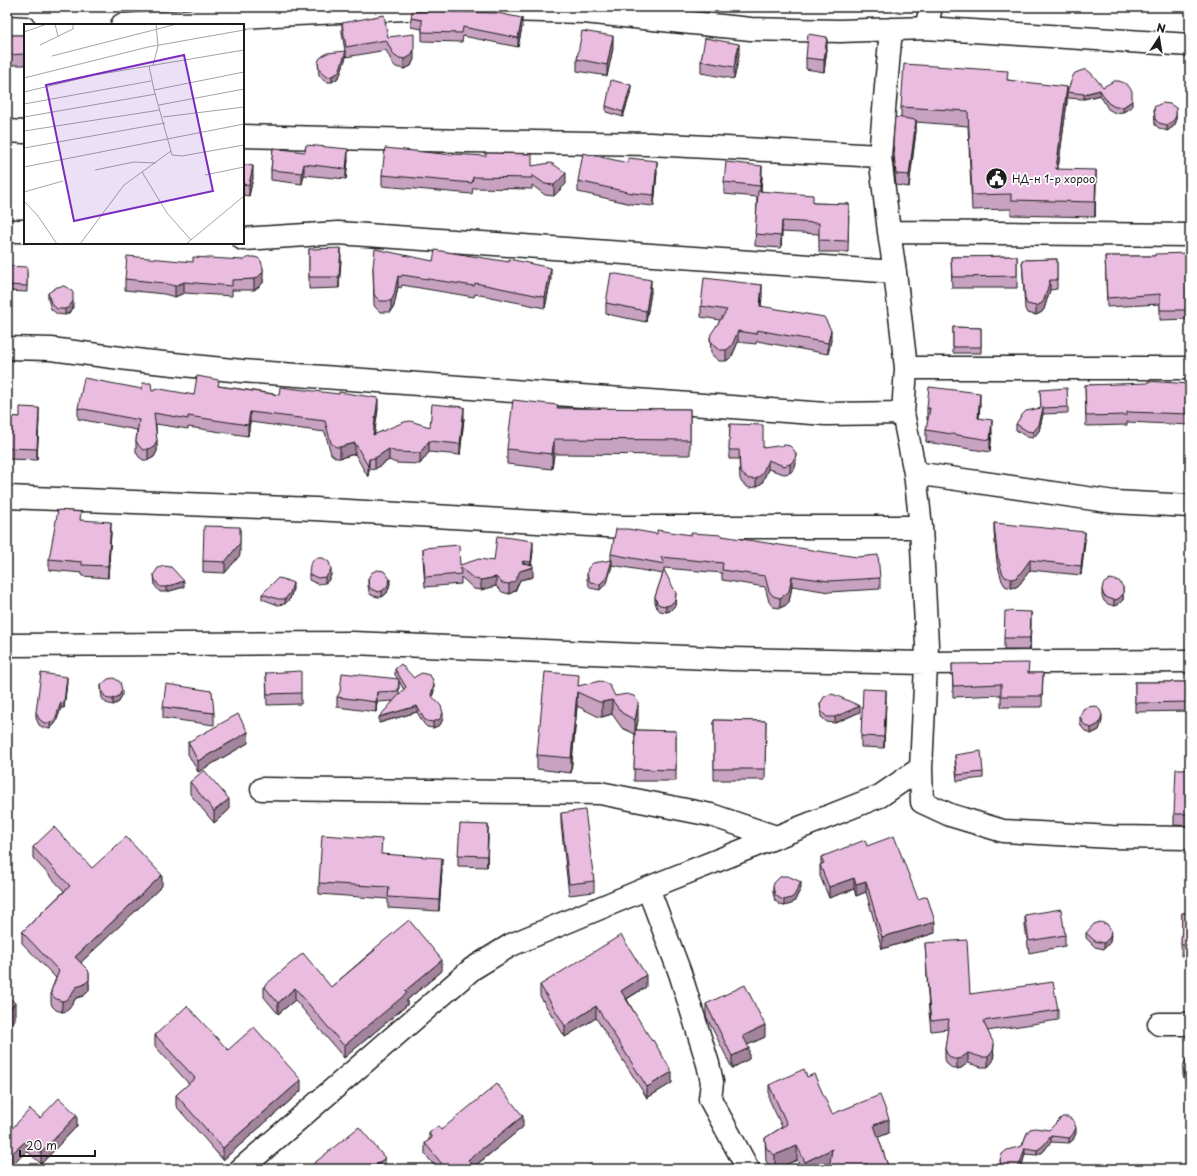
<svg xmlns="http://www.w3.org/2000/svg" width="1197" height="1176" font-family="'Playpen Sans',sans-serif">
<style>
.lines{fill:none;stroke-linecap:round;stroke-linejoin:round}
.minor-casing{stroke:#1c1c1c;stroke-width:25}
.minor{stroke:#fff;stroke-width:22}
.wall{fill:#c8a2c1;stroke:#1c1c1c;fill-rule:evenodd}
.shaded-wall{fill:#a3849d;stroke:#1c1c1c}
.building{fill:#e9bce0;stroke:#1c1c1c}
.labels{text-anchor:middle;stroke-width:3.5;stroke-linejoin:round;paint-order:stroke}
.poi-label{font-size:11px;fill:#1c1c1c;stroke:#fff;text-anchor:start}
.inset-road{fill:none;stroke:#a4a4a4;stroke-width:1}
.view{fill:#7b2cbf;fill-opacity:0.15;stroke:#7b2cbf;stroke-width:2}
.inset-edge{fill:none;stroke:#1c1c1c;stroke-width:2}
</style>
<rect width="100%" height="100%" fill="#fff"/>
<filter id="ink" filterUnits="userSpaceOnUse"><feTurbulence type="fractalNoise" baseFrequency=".025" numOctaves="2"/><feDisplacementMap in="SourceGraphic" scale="8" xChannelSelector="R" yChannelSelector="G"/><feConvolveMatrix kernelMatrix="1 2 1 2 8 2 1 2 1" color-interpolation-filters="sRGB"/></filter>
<g filter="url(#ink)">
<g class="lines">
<defs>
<path id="minor" d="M 122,25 L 275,15 L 428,8 L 584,12 L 751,29 L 840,31 L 926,28 L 1190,45
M 7,27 L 25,28
M 926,28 L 931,7
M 7,131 L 25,132
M 243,136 L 469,141 L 650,144 L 880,156
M 7,231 L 25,231
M 889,232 L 880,156 L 891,29
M 1190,235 L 889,232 L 895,272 L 906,368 L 903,413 L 915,473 L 921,527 L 927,645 L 921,768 L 922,802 L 950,815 L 1003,831 L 1112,837 L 1190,838
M 243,239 L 338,233 L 895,272
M 7,348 L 51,349 L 144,361 L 242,371 L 826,414 L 903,413
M 906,368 L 1190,368
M 915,473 L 1114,502 L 1190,506
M 7,497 L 315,509 L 623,527 L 921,527
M 7,645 L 352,643 L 732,659 L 926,663 L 1190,661
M 262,789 L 600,793 L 711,815 L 776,837
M 648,888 L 680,973 L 708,1064 L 712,1082 L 710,1099 L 748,1169
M 1159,1024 L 1190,1024
M 241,1169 L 472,969 L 511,945 L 648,888 L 880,796 L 921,768"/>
</defs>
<use href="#minor" class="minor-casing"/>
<use href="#minor" class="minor"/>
</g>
<path class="wall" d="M 855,7 L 899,7 L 899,10 Z
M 411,18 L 522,27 L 518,47 L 463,36 L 462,42 L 422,41 L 422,29 L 411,27 Z
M 342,23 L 388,37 L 414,59 L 411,66 L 404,69 L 396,67 L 393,64 L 386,50 L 346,57 L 346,55 L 346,57 L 340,75 L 338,78 L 332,82 L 328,82 L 324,81 L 319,75 L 318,62 L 345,51 L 342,33 Z
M 7,35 L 25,35 L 25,65 L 7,65 Z
M 613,48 L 607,76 L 577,71 L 577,59 Z
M 827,49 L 824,72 L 806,69 L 806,58 Z
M 739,56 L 734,79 L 701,73 L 701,61 Z
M 1008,80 L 1067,91 L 1103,87 L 1132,107 L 1123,112 L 1115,113 L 1108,109 L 1100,95 L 1084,99 L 1067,98 L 1067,102 L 1058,169 L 1096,184 L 1095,217 L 1011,215 L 1011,209 L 972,210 L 968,126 L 916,122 L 916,131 L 909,187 L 896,185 L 893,156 L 893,144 L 901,118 L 901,107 Z
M 631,91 L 623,117 L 606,112 L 606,106 Z
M 1154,107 L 1176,114 L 1176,122 L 1174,126 L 1167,131 L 1159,128 L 1155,125 Z
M 273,148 L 348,160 L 346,179 L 304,175 L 302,184 L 271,180 L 271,170 Z
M 243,164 L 253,178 L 249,196 L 243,195 Z
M 532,166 L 566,184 L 554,196 L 545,195 L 532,185 L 532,189 L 473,188 L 472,194 L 382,186 L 382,175 Z
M 657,172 L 654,206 L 632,204 L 578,192 L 578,181 Z
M 762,177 L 761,191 L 813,203 L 849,204 L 848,252 L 819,252 L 819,234 L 782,232 L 781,248 L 755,246 L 757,197 L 724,194 L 724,182 Z
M 309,249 L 341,259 L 339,288 L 309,289 Z
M 1190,253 L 1190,319 L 1160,320 L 1160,304 L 1107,307 L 1105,256 L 1155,256 Z
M 1017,256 L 1017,288 L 952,288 L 951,257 Z
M 1057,259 L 1057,289 L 1050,290 L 1044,309 L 1042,312 L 1036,315 L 1027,313 L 1025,309 L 1022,260 Z
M 433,261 L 551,279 L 545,308 L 475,294 L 474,297 L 402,285 L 401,288 L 398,287 L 394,306 L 391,312 L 380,312 L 375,307 L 374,305 L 373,267 Z
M 7,266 L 27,272 L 27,292 L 7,291 Z
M 125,279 L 263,279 L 263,283 L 257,288 L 254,290 L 232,290 L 232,296 L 184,293 L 175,297 L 164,294 L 125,290 Z
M 651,292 L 646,322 L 606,314 L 606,303 Z
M 48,293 L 73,307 L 69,313 L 65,315 L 57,314 L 51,309 L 48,299 Z
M 762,296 L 761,306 L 831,341 L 828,354 L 757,341 L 756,344 L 738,342 L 732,356 L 729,359 L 726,361 L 719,361 L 713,356 L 711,353 L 710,338 L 720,320 L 701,317 L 701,306 Z
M 953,327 L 981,328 L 981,353 L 953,353 Z
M 1190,384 L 1190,425 L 1127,422 L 1127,425 L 1086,426 L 1085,385 Z
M 219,386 L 378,409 L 374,434 L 430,427 L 464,418 L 460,455 L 429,452 L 420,464 L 396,463 L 389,460 L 375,469 L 369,470 L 368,477 L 355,454 L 340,458 L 336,458 L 331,454 L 325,432 L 250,422 L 248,436 L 188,427 L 188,429 L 156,424 L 157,451 L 154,457 L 148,460 L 143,460 L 139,457 L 136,452 L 136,441 L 137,430 L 78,419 L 78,408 L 152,391 L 194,395 Z
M 1040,390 L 1068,407 L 1068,413 L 1043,414 L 1039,431 L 1033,438 L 1027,437 L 1016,430 L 1016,424 L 1041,408 Z
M 980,404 L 979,418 L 992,432 L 990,452 L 926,442 L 926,430 L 928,420 L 927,420 L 927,408 Z
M 558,408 L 690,409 L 690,455 L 554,454 L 552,469 L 507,464 L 507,449 Z
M 7,416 L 39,419 L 37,460 L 7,459 Z
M 730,424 L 763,448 L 796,463 L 795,468 L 790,473 L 784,474 L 768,469 L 762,483 L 756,487 L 749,488 L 742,483 L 740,479 L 739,459 L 729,459 Z
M 81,520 L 111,533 L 108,578 L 82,576 L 82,573 L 49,570 L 49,559 Z
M 994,523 L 1085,541 L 1081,575 L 1030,570 L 1019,585 L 1016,587 L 1011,588 L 1005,586 L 1002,581 L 997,563 L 994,532 Z
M 657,534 L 722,536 L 880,578 L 880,589 L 829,592 L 792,586 L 789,602 L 786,605 L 780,608 L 773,607 L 769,602 L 765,587 L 722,580 L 722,573 L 664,568 L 664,571 L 676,599 L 675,606 L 670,611 L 666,612 L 660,611 L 657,608 L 655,602 L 655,597 L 663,574 L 612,565 L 607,583 L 600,590 L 590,588 L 587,580 L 587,574 L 611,560 L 611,554 Z
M 423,548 L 460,565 L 494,561 L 533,551 L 531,564 L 533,577 L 520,580 L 515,591 L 509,594 L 502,592 L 496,586 L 481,590 L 474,589 L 461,577 L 461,584 L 425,587 L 423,558 Z
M 240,555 L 225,573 L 203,572 L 203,561 Z
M 154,574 L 184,587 L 166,592 L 160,592 L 155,586 Z
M 309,574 L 331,575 L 328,581 L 325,583 L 318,584 L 309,580 Z
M 368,579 L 390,584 L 387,593 L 382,597 L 378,597 L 371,595 L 369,592 L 368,585 Z
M 293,589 L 290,599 L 285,604 L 278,605 L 262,599 L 262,594 Z
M 1102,590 L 1123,593 L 1123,600 L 1118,605 L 1114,606 L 1108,604 L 1104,601 L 1102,596 Z
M 1031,623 L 1030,650 L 1004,650 L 1004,638 Z
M 952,664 L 1029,673 L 1043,673 L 1042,707 L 1001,707 L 1001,695 L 953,697 Z
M 395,669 L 414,678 L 434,691 L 432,697 L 443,719 L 440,725 L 433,728 L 427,727 L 424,724 L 417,712 L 379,723 L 393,701 L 377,702 L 376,712 L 337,707 L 337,697 L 398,679 L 395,675 ZM 399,681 L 404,690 L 399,695 Z
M 266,673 L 301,693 L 301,704 L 267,705 Z
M 67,682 L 64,708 L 61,708 L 56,722 L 54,725 L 50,729 L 44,728 L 39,725 L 36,718 L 36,712 Z
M 1135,682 L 1190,682 L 1190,711 L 1135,712 Z
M 101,685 L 122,695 L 119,702 L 113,705 L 106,703 L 102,698 L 101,691 Z
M 579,686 L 615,696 L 638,720 L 636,730 L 676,731 L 676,781 L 634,781 L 635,734 L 622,728 L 612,714 L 602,717 L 599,717 L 577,706 L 571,773 L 537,769 L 537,755 Z
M 886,701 L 884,748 L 861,747 L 861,736 Z
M 820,704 L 860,712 L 835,723 L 827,722 L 821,717 Z
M 163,707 L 214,713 L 214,725 L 163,718 Z
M 1080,717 L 1102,721 L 1099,730 L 1091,734 L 1085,731 L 1083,729 L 1080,723 Z
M 714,720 L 766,721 L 765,780 L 714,780 Z
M 188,742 L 248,743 L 198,772 L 188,754 Z
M 955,755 L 983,772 L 983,778 L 957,781 L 955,761 Z
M 1190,769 L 1190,826 L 1174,825 L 1174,814 Z
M 190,782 L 229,810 L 214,823 L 190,794 Z
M 561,813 L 594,881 L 594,892 L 569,895 L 561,824 Z
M 488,837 L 487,867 L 458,866 L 458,855 Z
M 867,846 L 918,899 L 935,933 L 882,949 L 866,892 L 856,896 L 854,889 L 829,898 L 820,876 L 820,865 L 821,864 L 821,857 Z
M 33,847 L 92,868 L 162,886 L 81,962 L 89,984 L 89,991 L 83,996 L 76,998 L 69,1009 L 66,1011 L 62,1012 L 56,1010 L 52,1006 L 51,1002 L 51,991 L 56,978 L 22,943 L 22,932 L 64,891 L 33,858 Z
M 381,854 L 442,870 L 439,911 L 388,908 L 388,899 L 319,894 L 319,883 Z
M 773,887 L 801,888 L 794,902 L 791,904 L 784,906 L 781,905 L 775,901 L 773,893 Z
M 1182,913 L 1190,913 L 1190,956 L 1181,956 Z
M 1025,915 L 1065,935 L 1065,946 L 1029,953 L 1025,926 Z
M 1086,933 L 1111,935 L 1110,942 L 1104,949 L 1095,947 L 1086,938 Z
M 925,943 L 970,994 L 1058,1010 L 1058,1020 L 987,1031 L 994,1054 L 993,1061 L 988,1067 L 981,1067 L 968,1063 L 961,1068 L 957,1069 L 953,1069 L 947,1064 L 945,1059 L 945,1049 L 948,1029 L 931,1031 L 929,1012 Z
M 374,949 L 442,971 L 407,1000 L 407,1005 L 344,1058 L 295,1000 L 278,1014 L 264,997 L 264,986 L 331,987 L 374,950 Z
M 540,985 L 646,987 L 627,999 L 672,1083 L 647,1098 L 596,1018 L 565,1037 L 540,996 Z
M 706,1004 L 765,1037 L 747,1045 L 749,1059 L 732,1068 L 706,1016 Z
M 155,1035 L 228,1050 L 301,1091 L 223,1160 L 176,1106 L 176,1095 L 189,1084 L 155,1046 Z
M 1190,1059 L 1190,1084 L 1186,1083 L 1183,1075 L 1183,1066 Z
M 807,1077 L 832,1114 L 889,1133 L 878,1137 L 889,1169 L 829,1169 L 830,1163 L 818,1169 L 802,1169 L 797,1160 L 775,1169 L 768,1164 L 766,1161 L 765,1138 L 782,1127 L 769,1099 L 769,1085 Z
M 40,1118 L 77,1126 L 41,1164 L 27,1151 L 7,1169 Z
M 523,1127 L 474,1167 L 476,1169 L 437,1169 L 425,1154 L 425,1143 L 429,1140 L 429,1133 L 441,1130 Z
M 1027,1133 L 1076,1133 L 1073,1140 L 1069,1143 L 1051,1142 L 1043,1152 L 1037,1155 L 1025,1154 L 1021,1169 L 1001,1169 L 1000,1160 L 1022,1146 Z"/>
<path class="shaded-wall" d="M 522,18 L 522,27 L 518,47 L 518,38 Z
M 613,36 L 613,48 L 607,76 L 607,65 Z
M 827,37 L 827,49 L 824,72 L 824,60 Z
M 739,44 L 739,56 L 734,79 L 734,67 Z
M 414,49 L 414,59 L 411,66 L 404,69 L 404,59 Z
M 346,51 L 346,57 L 340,75 L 338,78 L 332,82 L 332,76 Z
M 631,85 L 631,91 L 623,117 L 623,112 Z
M 1067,87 L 1067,102 L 1056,183 L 1056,169 Z
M 1100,90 L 1100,95 L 1084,99 L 1084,94 Z
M 1132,101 L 1132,107 L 1123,112 L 1123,107 Z
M 1176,108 L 1176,122 L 1174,126 L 1167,131 L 1167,125 Z
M 916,120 L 916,131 L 909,187 L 909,175 Z
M 348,149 L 348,160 L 346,179 L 346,169 Z
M 657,161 L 657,172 L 654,206 L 654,195 Z
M 304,164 L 304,175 L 302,184 L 302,173 Z
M 253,166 L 253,178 L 249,196 L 249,185 Z
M 762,166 L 762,177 L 760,197 L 760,186 Z
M 1096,170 L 1096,184 L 1095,217 L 1095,202 Z
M 566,173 L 566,184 L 554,196 L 554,185 Z
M 782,221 L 782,232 L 781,248 L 781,236 Z
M 341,248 L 341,259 L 339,288 L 339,277 Z
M 263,268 L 263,283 L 257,288 L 254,290 L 254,279 Z
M 551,268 L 551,279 L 545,308 L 545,297 Z
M 398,276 L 398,287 L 394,306 L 391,312 L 391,301 Z
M 651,280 L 651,292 L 646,322 L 646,311 Z
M 1050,280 L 1050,290 L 1044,309 L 1042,312 L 1036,315 L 1036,306 Z
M 184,282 L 184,293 L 175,297 L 175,286 Z
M 762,285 L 762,296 L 760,316 L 760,306 Z
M 73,301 L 73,307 L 69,313 L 65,315 L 65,309 Z
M 831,330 L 831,341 L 828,354 L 828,343 Z
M 738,331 L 738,342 L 732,356 L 729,359 L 726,361 L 726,350 Z
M 980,393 L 980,404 L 978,430 L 978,418 Z
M 378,398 L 378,409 L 373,446 L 373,435 Z
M 464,407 L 464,418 L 460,455 L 460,444 Z
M 39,408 L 39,419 L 37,460 L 37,449 Z
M 1043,408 L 1043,414 L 1039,431 L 1033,438 L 1033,432 Z
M 250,412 L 250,422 L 248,436 L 248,425 Z
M 992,420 L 992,432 L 990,452 L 990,440 Z
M 554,439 L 554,454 L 552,469 L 552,454 Z
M 157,440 L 157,451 L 154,457 L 148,460 L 148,449 Z
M 429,441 L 429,452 L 420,464 L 420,453 Z
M 355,443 L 355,454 L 340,458 L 340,447 Z
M 389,449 L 389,460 L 375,469 L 375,458 Z
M 796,454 L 796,463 L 795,468 L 790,473 L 790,464 Z
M 369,459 L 369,470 L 368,477 L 368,466 Z
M 768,460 L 768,469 L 762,483 L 756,487 L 756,479 Z
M 111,522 L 111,533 L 108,578 L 108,566 Z
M 240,527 L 240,555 L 225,573 L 225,562 Z
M 1085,532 L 1085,541 L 1081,575 L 1081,566 Z
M 533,541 L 533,551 L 531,568 L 533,567 L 533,577 L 520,580 L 515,591 L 509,594 L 509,584 L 522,563 L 523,561 L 523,570 L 531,568 L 531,562 Z
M 612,560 L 612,566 L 607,583 L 600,590 L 600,584 Z
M 1030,560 L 1030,570 L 1019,585 L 1016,587 L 1011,588 L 1011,579 Z
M 331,569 L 331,575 L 328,581 L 325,583 L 325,577 Z
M 792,576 L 792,586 L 789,602 L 786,605 L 780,608 L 780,598 Z
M 496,577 L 496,586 L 481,590 L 481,580 Z
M 390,579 L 390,584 L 387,593 L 382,597 L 382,591 Z
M 184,581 L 184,587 L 166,592 L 166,587 Z
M 293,583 L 293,589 L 290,599 L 285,604 L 285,599 Z
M 1123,587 L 1123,600 L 1118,605 L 1114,606 L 1114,600 Z
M 676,593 L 675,606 L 670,611 L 666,612 L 666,606 Z
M 1031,612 L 1031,623 L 1030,650 L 1030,638 Z
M 67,677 L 67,682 L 64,708 L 64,703 Z
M 434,685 L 434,691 L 431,701 L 431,695 Z
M 122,690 L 122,695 L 119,702 L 113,705 L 113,699 Z
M 886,690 L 886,701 L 884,748 L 884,737 Z
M 377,692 L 377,702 L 376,712 L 376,702 Z
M 577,692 L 577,706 L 571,773 L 571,758 Z
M 612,700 L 612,714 L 602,717 L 602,702 Z
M 61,702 L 61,708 L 56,722 L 54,725 L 50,729 L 50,723 Z
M 638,705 L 638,720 L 635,734 L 635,720 Z
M 417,706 L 417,712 L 379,723 L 379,717 Z
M 860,706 L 860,712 L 835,723 L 835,717 Z
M 443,713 L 443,719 L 440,725 L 433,728 L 433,722 Z
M 1102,715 L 1102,721 L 1099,730 L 1091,734 L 1091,728 Z
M 248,732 L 248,743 L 198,772 L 198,761 Z
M 229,799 L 229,810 L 214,823 L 214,811 Z
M 488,825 L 488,837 L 487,867 L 487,856 Z
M 442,858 L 442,870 L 439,911 L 439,900 Z
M 162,875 L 162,886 L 75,968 L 75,957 Z
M 854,878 L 854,889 L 829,898 L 829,887 Z
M 866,881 L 866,892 L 856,896 L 856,884 Z
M 801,882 L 801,888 L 794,902 L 791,904 L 784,906 L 784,900 Z
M 935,922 L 935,933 L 882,949 L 882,937 Z
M 1111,930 L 1110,942 L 1104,949 L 1104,943 Z
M 442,960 L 442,971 L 407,1000 L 407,1005 L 344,1058 L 344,1046 L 405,991 Z
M 89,973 L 89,991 L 83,996 L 76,998 L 69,1009 L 66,1011 L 62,1012 L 62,1001 L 76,987 Z
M 646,975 L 646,987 L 621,1002 L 621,991 Z
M 295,988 L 295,1000 L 278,1014 L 278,1003 Z
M 15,1003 L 15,1020 L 7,1028 L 7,1012 Z
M 596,1006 L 596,1018 L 565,1037 L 565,1026 Z
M 765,1025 L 765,1037 L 743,1047 L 743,1036 Z
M 994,1044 L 993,1061 L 988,1067 L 988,1057 Z
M 749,1048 L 749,1059 L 732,1068 L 732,1056 Z
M 968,1053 L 968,1063 L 961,1068 L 957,1069 L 957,1059 Z
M 672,1072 L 672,1083 L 647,1098 L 647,1087 Z
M 301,1080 L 301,1091 L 223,1160 L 223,1148 Z
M 77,1115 L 77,1126 L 41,1164 L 41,1153 Z
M 523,1116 L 523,1127 L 471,1169 L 468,1160 Z
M 889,1119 L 889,1133 L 874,1139 L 874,1125 Z
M 1076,1128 L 1076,1133 L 1073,1140 L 1069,1143 L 1069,1138 Z
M 1051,1136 L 1051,1142 L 1043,1152 L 1037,1155 L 1037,1150 Z
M 27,1140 L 27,1151 L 7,1169 L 7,1158 Z
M 797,1146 L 797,1160 L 775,1169 L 775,1155 Z
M 1025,1148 L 1025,1154 L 1021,1169 L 1016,1169 Z
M 832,1149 L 832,1162 L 818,1169 L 805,1169 L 805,1162 Z
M 385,1158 L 385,1169 L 375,1169 L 375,1166 Z
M 866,1163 L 866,1169 L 862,1169 Z"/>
<path class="building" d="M 428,11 L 497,13 L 522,18 L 518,38 L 463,27 L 462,33 L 422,32 L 422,20 L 411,18 L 412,12 Z
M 384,15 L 388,37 L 414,34 L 414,49 L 411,56 L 404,59 L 396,57 L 393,54 L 386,40 L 346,47 L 342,23 Z
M 211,24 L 211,25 L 151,25 Z
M 582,31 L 613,36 L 607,65 L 577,59 Z
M 808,34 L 827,37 L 824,60 L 806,58 Z
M 7,35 L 25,35 L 25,54 L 7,55 Z
M 705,38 L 739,44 L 734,67 L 701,61 Z
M 346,51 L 340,69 L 338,73 L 332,76 L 328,77 L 324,75 L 319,69 L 318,62 L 320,58 L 327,53 Z
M 904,64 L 1008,71 L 1007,80 L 1067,87 L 1056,169 L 1096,170 L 1095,202 L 1011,200 L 1011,194 L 972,195 L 968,111 L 901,107 Z
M 1083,70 L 1087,70 L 1091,73 L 1103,87 L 1114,81 L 1119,81 L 1127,84 L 1132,91 L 1132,101 L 1123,107 L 1115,107 L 1108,103 L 1100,90 L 1084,94 L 1067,92 L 1073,76 L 1075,73 Z
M 611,80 L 631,85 L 623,112 L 606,106 Z
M 1162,103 L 1170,104 L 1176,108 L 1176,116 L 1174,120 L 1167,125 L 1159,123 L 1155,119 L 1154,107 Z
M 895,117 L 916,120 L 909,175 L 896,174 L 893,144 Z
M 306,145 L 348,149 L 346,169 L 304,164 L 302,173 L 271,170 L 273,148 L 305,152 Z
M 385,148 L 453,155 L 453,154 L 486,156 L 486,153 L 532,154 L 532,166 L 550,163 L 553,164 L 566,173 L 554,185 L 545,184 L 532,175 L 532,178 L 473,177 L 472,183 L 382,175 Z
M 583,153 L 628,163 L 628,158 L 657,161 L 654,195 L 632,193 L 578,181 Z
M 726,162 L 762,166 L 760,186 L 724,182 Z
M 243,164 L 253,166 L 249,185 L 243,184 Z
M 758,191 L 813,195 L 813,203 L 849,204 L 848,241 L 819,240 L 819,223 L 782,221 L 781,236 L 755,234 Z
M 341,248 L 339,277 L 309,277 L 309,249 Z
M 375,249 L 433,261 L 435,250 L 509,262 L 509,259 L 551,268 L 545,297 L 475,283 L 474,286 L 402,275 L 401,277 L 398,276 L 394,295 L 391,301 L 380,301 L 375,296 L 374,294 L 373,267 Z
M 1190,253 L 1190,310 L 1160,310 L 1160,294 L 1107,298 L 1105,256 L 1155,256 L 1155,254 Z
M 127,256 L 193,262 L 193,257 L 243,260 L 250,257 L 254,257 L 258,258 L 261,261 L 263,268 L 263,272 L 257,278 L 254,279 L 232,280 L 232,286 L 184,282 L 175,286 L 164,283 L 125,279 Z
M 1017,256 L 1017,276 L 952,277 L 951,257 Z
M 1057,259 L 1057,280 L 1050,280 L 1044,300 L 1042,303 L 1036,306 L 1027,304 L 1025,299 L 1022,260 Z
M 7,266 L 27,267 L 27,286 L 7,285 Z
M 611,273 L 651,280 L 646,311 L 606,303 Z
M 704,278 L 762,285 L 760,306 L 824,317 L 831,330 L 828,343 L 757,330 L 756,334 L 738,331 L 732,345 L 729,348 L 726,350 L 719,350 L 713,345 L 711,342 L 710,338 L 711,334 L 727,310 L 701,306 Z
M 64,286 L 71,290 L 73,293 L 73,301 L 69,307 L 65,309 L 57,309 L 51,303 L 48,293 L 57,287 Z
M 953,327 L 981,328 L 981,347 L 953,347 Z
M 197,376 L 219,380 L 218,386 L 279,395 L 280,387 L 339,394 L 339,392 L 378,398 L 373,435 L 404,422 L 410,421 L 430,427 L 432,404 L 464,407 L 460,444 L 429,441 L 420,453 L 396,452 L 389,449 L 375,458 L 369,459 L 368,466 L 355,443 L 340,447 L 336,447 L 331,443 L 325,421 L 250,412 L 248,425 L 188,416 L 188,419 L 154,413 L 157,440 L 154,447 L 148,449 L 143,450 L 139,446 L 136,441 L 139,420 L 78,408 L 84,378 L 142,389 L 143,383 L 151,383 L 152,391 L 154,391 L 155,388 L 194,395 Z
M 1148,381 L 1190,384 L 1190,414 L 1127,412 L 1127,415 L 1086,416 L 1085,385 L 1148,383 Z
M 929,387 L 980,393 L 978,418 L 992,420 L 990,440 L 926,430 L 930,408 L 927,408 Z
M 1067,388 L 1068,407 L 1043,408 L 1039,425 L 1033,432 L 1027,431 L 1016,424 L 1021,416 L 1026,411 L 1041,408 L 1040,390 Z
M 513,400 L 558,405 L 557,408 L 690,409 L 690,440 L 554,439 L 552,454 L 507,449 Z
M 20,407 L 39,408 L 37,449 L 7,448 L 7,416 L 20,417 Z
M 730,424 L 763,425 L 763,448 L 785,445 L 790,446 L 794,450 L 796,454 L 795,459 L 790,464 L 784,466 L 768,460 L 762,474 L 756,479 L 749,479 L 742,474 L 740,470 L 739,450 L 729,450 Z
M 58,510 L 81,512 L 80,520 L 111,522 L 108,566 L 82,565 L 82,562 L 49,559 Z
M 994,523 L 1085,532 L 1081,566 L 1030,560 L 1019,575 L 1016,578 L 1011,579 L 1005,577 L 1002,572 L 997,554 Z
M 204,526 L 240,527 L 240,543 L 225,562 L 203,561 Z
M 616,529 L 628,529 L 657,534 L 657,530 L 691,535 L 691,533 L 722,535 L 722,536 L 857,557 L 878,555 L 880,578 L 829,581 L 792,576 L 789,591 L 786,594 L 780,598 L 773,596 L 769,591 L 765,576 L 722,570 L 723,563 L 661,557 L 664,564 L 611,554 Z
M 497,536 L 533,541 L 531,562 L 523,561 L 522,563 L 533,565 L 533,567 L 520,571 L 515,581 L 509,584 L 502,583 L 496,577 L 481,580 L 474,579 L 460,567 L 461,574 L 425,577 L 423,548 L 459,545 L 460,565 L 479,559 L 494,561 Z
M 315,558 L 323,558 L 329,562 L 331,569 L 328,575 L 325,577 L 318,578 L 309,574 L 310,565 Z
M 612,560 L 607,577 L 600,584 L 590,582 L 587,574 L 588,568 L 593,563 Z
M 164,566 L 171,567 L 184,581 L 166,587 L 160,587 L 155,580 L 154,574 L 158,568 Z
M 377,570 L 384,571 L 390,579 L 387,587 L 382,591 L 378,592 L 371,589 L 369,586 L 368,579 L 371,573 Z
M 664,570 L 676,593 L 675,600 L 670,605 L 666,606 L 660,605 L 657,603 L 655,597 Z
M 278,578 L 283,579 L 293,583 L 290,593 L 285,599 L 278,599 L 262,594 Z
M 1110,579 L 1119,581 L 1123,587 L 1123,594 L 1118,599 L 1114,600 L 1108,598 L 1104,596 L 1102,590 L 1103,584 Z
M 1005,611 L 1031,612 L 1030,638 L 1004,638 Z
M 1029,663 L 1028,673 L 1043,673 L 1042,696 L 1001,696 L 1001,684 L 953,686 L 952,664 Z
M 401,664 L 414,678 L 416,676 L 422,673 L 429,675 L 432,678 L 434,685 L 431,695 L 441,706 L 443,713 L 440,719 L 433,722 L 427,721 L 424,719 L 417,706 L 379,717 L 406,687 L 395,669 Z
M 301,671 L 301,693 L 267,694 L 266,673 Z
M 545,672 L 579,675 L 578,686 L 600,681 L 604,682 L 610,686 L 615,696 L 627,694 L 634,696 L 638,702 L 638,705 L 635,720 L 622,713 L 612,700 L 602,702 L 599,702 L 577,692 L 571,758 L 537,755 Z
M 41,673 L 67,677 L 64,703 L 61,702 L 56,717 L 54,720 L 50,723 L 44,723 L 39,719 L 36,712 Z
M 342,673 L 399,679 L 398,691 L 377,692 L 376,702 L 337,697 L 340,692 Z
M 114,678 L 120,682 L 122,690 L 119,696 L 113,699 L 109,699 L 106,698 L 102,692 L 101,685 L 108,679 Z
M 1135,682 L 1190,682 L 1190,702 L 1135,703 Z
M 166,684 L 212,691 L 214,713 L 163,707 Z
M 863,689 L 886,690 L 884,737 L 861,736 Z
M 831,694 L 835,695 L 860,706 L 835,717 L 827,717 L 821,711 L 820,704 L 824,697 Z
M 1096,706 L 1100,710 L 1102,715 L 1099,724 L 1091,728 L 1085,725 L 1083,723 L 1080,717 L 1083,709 L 1087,707 Z
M 238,714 L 248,732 L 198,761 L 188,742 Z
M 714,720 L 766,721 L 765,769 L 714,769 Z
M 635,730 L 676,731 L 676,770 L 634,769 Z
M 981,751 L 983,772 L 957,775 L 955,755 Z
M 1176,769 L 1190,769 L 1190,814 L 1174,814 Z
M 204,770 L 229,799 L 214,811 L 190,782 Z
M 585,810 L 594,881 L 569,884 L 561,813 Z
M 460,824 L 488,825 L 487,856 L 458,855 Z
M 54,827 L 92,868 L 126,837 L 162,875 L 75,957 L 88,970 L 89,973 L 89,980 L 83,985 L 76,987 L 69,998 L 66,1000 L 62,1001 L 56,999 L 52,995 L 51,991 L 59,971 L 22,932 L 70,886 L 33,847 Z
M 322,835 L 382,839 L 381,854 L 442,858 L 439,900 L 388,897 L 389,887 L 319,883 Z
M 894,836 L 918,899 L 927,896 L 935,922 L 882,937 L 866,881 L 856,884 L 854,878 L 829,887 L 820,865 L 824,863 L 821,857 L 865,840 L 867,846 Z
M 784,876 L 788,876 L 801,882 L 794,896 L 791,898 L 784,900 L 781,899 L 775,895 L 773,887 L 774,883 L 780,877 Z
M 1061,909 L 1065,935 L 1029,941 L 1025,915 Z
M 1182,913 L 1190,913 L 1190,945 L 1181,945 Z
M 409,920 L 442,960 L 405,991 L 407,993 L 344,1046 L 295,988 L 278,1003 L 264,986 L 303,953 L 331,987 L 375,950 L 374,949 Z
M 1100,922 L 1107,924 L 1111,930 L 1110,937 L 1104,943 L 1095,941 L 1086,933 L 1094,924 Z
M 621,935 L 646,975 L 621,991 L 652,1041 L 653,1040 L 672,1072 L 647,1087 L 596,1006 L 565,1026 L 540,985 Z
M 967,940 L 970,994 L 1053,982 L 1058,1010 L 983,1021 L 994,1044 L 993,1051 L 988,1057 L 981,1057 L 968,1053 L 961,1058 L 957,1059 L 953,1059 L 947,1054 L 945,1049 L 949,1019 L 931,1021 L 929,1002 L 925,943 Z
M 745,985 L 765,1025 L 743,1036 L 749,1048 L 732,1056 L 706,1004 Z
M 7,995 L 15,1003 L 7,1012 Z
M 187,1006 L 228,1050 L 254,1027 L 301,1080 L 223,1148 L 176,1095 L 195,1078 L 155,1035 Z
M 1190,1059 L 1190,1078 L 1186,1077 L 1183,1069 L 1183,1066 L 1186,1060 Z
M 804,1069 L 807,1077 L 814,1074 L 832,1114 L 880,1095 L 889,1119 L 874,1125 L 889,1169 L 868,1169 L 866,1163 L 862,1169 L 829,1169 L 832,1149 L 805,1162 L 797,1146 L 775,1155 L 768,1150 L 766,1147 L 765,1138 L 787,1124 L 769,1085 Z
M 497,1084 L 523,1116 L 468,1160 L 476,1169 L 446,1169 L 425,1143 L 432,1138 L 429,1133 L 438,1126 L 441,1130 Z
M 59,1098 L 77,1115 L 41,1153 L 27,1140 L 7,1158 L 7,1134 L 30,1109 L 40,1118 Z
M 1062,1117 L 1068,1117 L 1074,1121 L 1076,1128 L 1073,1134 L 1069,1138 L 1051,1136 L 1043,1146 L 1037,1150 L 1025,1148 L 1020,1164 L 1016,1169 L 1006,1169 L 1001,1164 L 1000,1160 L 1002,1154 L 1007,1150 L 1022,1146 L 1027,1133 L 1030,1129 L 1035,1128 L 1049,1130 Z
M 359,1127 L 385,1158 L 375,1166 L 377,1169 L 307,1169 Z
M 591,1164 L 595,1169 L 584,1169 Z"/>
</g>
<defs>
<symbol id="civic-disc" viewBox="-11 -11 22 22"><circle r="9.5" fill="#1c1c1c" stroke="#fff"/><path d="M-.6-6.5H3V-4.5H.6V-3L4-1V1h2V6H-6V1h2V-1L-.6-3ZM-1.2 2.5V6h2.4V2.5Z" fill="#fff"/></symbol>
</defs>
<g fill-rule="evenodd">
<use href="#civic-disc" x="984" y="166" width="25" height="25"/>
</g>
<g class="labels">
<g class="poi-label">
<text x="1012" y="183">НД-н 1-р хороо</text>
</g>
</g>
<g transform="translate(24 24)">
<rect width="220" height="220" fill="#fff"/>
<path class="inset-road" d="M 31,0 L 34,12M 0,8 L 23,0M 16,21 L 49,5 L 49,0M 28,32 L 153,0M 129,41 L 134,22 L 132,0M 125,42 L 130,66M 220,48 L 130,66 L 148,131 L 158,132 L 220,121M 0,54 L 124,23 L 220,6M 0,68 L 71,51 L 220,26M 0,80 L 127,57M 135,81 L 220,65M 0,93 L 132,70M 139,93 L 220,83M 0,107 L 136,86M 0,124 L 141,99M 0,143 L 220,100M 71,146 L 110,138 L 132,139M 118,148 L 143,189 L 167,216M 181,151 L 220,143M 0,168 L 39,157M 0,177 L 14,192 L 33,220M 56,220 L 100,161 L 147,127M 162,220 L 220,172"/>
<path class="view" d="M 160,31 L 189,167 L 50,197 L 22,61 Z"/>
<rect width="220" height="220" class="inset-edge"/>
</g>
<rect width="1197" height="1176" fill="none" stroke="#fff" stroke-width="24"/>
<rect x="12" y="12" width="1173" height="1152" fill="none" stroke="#1c1c1c" stroke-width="1.5" filter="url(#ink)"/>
<g transform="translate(1159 38) rotate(12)" stroke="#ffffff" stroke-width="3" paint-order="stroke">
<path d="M0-3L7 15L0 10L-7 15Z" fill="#1c1c1c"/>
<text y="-6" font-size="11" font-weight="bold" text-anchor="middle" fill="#1c1c1c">N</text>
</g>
<path d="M20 1150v6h75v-6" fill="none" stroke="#1c1c1c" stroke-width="2"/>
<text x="26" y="1150" font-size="12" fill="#1c1c1c" stroke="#ffffff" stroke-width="3" paint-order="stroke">20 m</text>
</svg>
